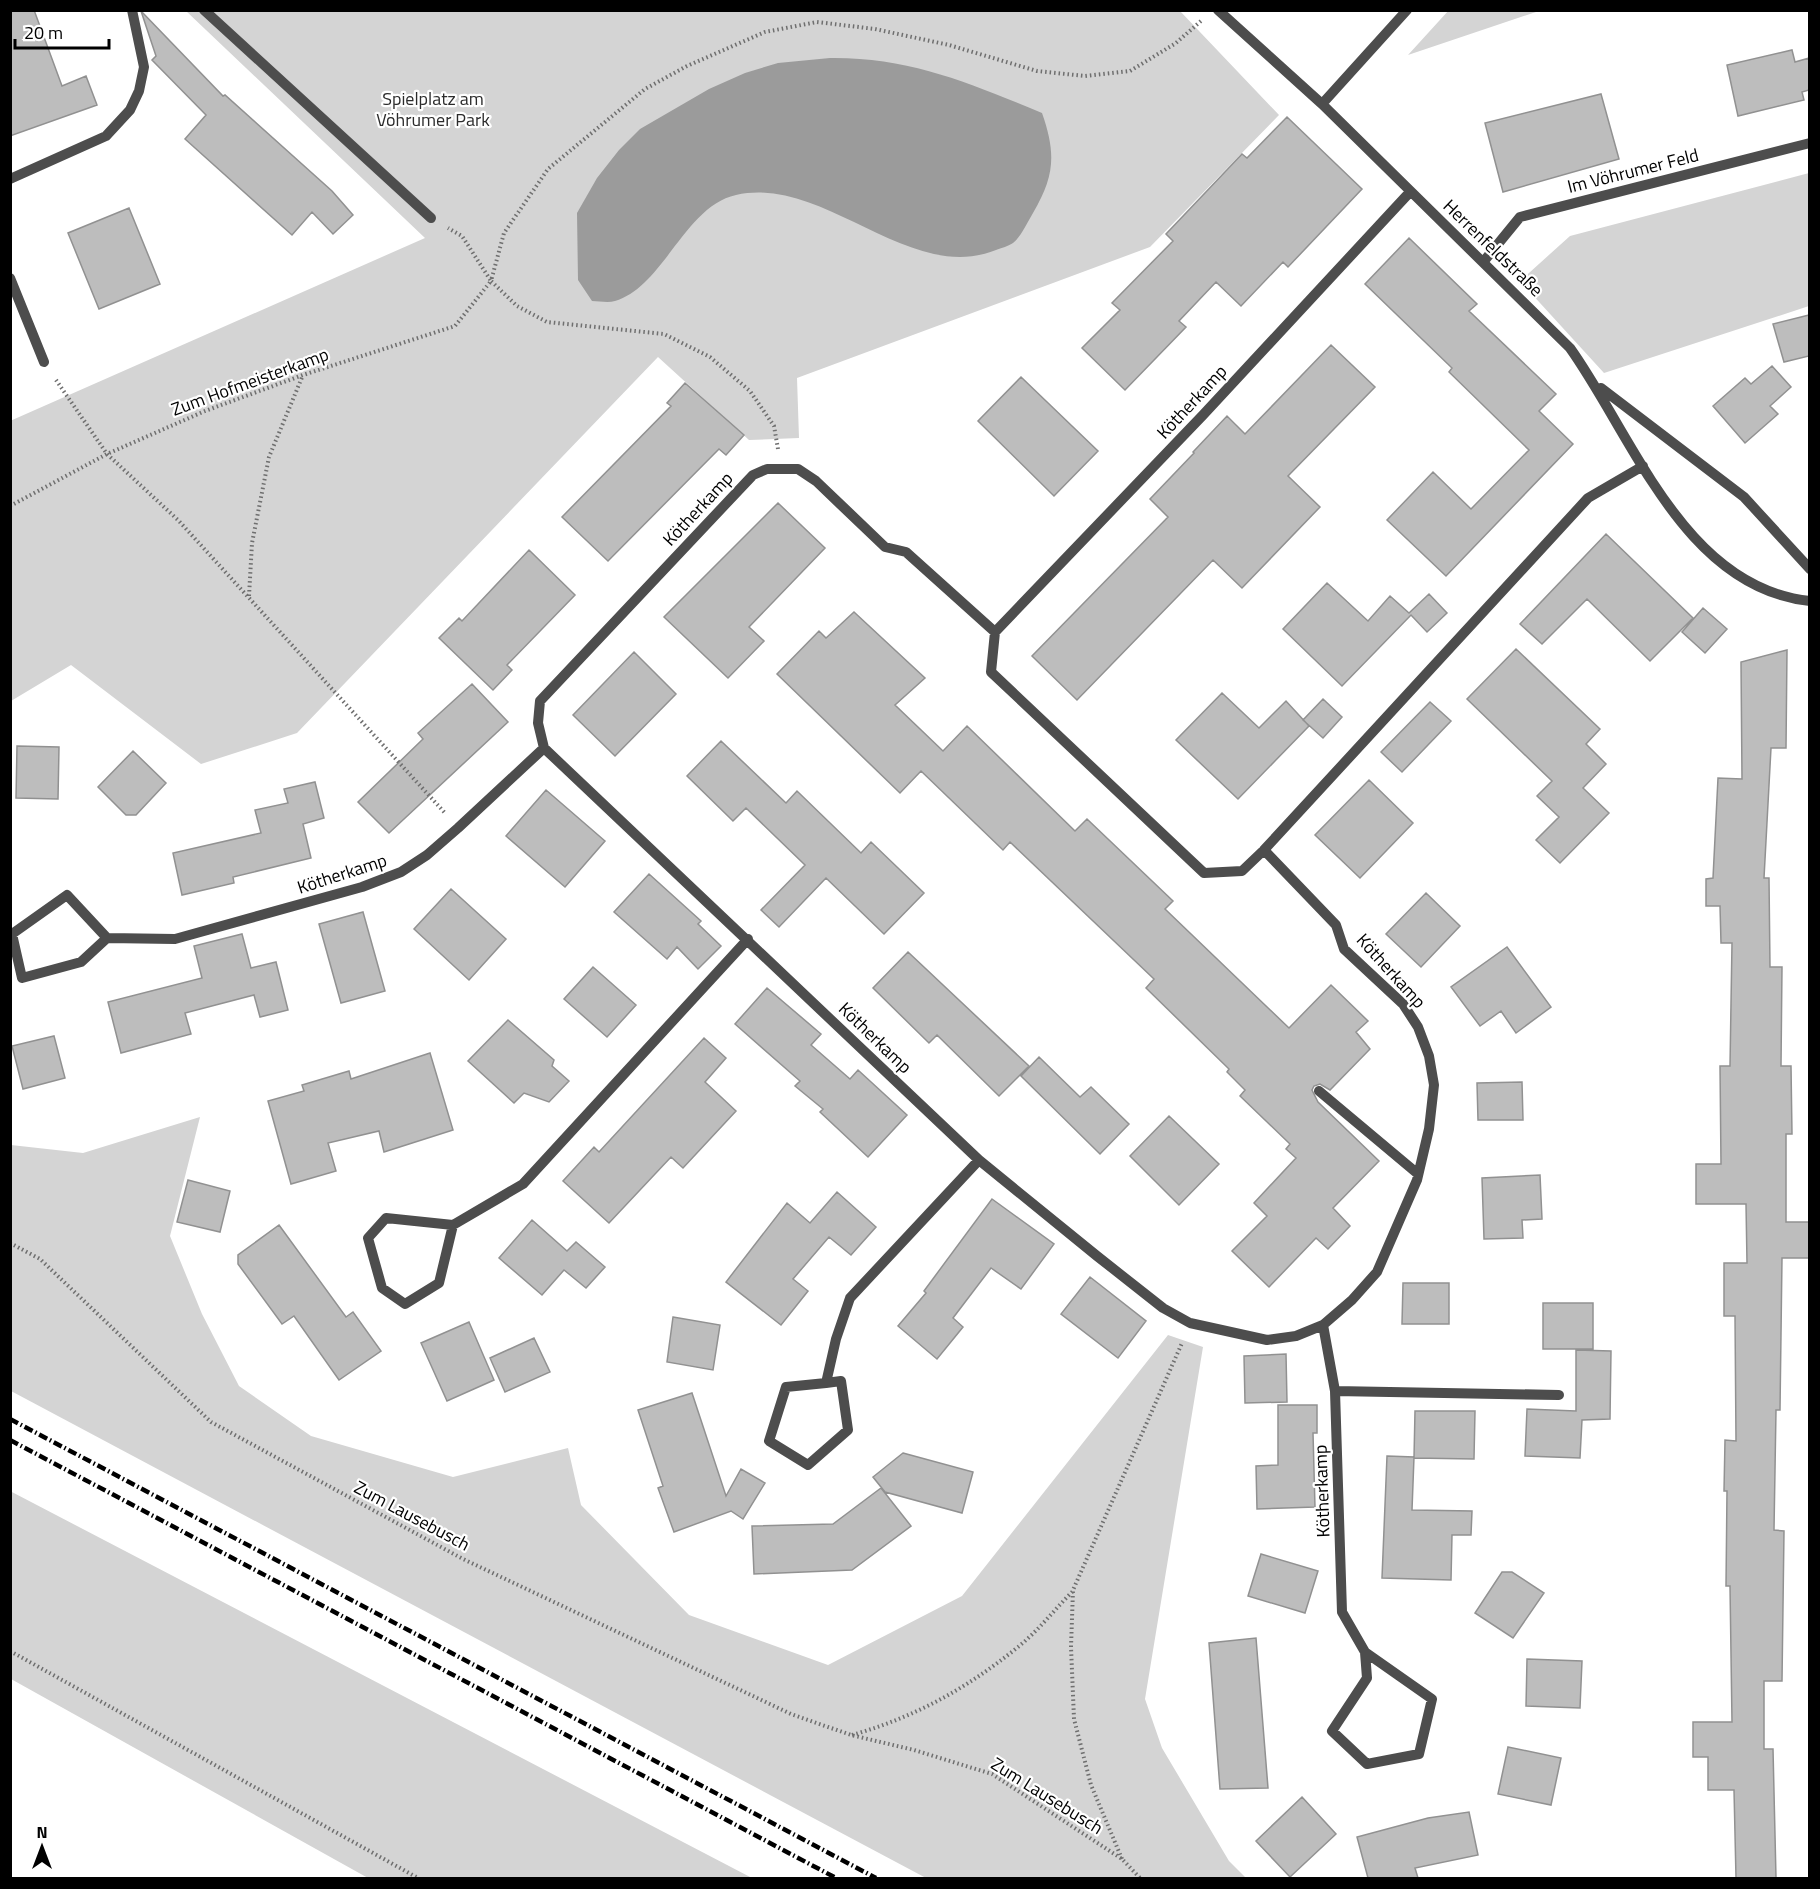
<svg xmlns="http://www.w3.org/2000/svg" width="1820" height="1889" font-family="'Titillium Web',sans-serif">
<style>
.green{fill:#d4d4d4}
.water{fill:#9b9b9b}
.building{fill:#bdbdbd;stroke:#919191;stroke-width:1.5}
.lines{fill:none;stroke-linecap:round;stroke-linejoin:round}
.path{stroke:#6f6f6f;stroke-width:4;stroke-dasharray:1.5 3;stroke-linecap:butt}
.minor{stroke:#4d4d4d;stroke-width:10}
.rail{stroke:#000;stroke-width:4.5;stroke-dasharray:9 3 1.5 3;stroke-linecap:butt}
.labels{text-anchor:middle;stroke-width:4.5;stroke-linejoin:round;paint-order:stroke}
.park-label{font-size:18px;fill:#2b2b2b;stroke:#fff}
.street-label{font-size:18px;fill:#000;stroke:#fff}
</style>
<rect width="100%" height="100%" fill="#fff"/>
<path class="green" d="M 1449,10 L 1539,10 L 1539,11 L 1408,55 Z
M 186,11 L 1180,11 L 1279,115 L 1150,247 L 797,378 L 799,438 L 749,440 L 658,357 L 297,733 L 201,764 L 71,665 L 11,701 L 10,421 L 425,238 Z
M 1809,173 L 1809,306 L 1604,373 L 1520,281 L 1570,236 Z
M 200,1117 L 170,1236 L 202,1314 L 239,1386 L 311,1436 L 453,1477 L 568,1448 L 581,1505 L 689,1615 L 828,1665 L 962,1596 L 1168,1335 L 1203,1347 L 1145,1699 L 1162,1748 L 1229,1861 L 1246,1878 L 926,1878 L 11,1391 L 11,1145 L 83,1153 Z
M 10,1491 L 752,1878 L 368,1878 L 11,1679 Z"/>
<path class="water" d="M 830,58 C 910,57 969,83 1042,113 C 1056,153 1055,176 1033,213 C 1028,221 1021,237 1013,243 C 1009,246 1001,248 996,250 C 909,285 824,175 736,195 C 685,206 663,287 615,301 C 608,303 599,301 592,301 L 578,280 L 577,213 L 597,178 L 619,150 L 640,129 L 709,89 L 745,73 L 778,63 Z"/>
<path class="building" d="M 10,10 L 34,10 L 62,86 L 86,76 L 97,105 L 10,136 Z
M 141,11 L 223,96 L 225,95 L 332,191 L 353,215 L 333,234 L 312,212 L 292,235 L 185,139 L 206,115 L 152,60 L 156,56 Z
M 1792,50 L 1795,62 L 1809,58 L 1809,90 L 1802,92 L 1804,100 L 1738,116 L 1727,65 Z
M 1601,94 L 1619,159 L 1503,192 L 1485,123 Z
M 1287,117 L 1362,189 L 1288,267 L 1283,262 L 1241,306 L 1216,282 L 1179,321 L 1186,327 L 1125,390 L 1082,348 L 1120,310 L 1112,303 L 1173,241 L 1166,234 L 1242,154 L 1247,158 Z
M 129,208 L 160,284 L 99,309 L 68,233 Z
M 1409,238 L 1477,304 L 1469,311 L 1556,394 L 1539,411 L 1573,444 L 1446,576 L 1387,520 L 1433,472 L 1471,509 L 1529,450 L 1449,372 L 1452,368 L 1365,284 Z
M 1809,315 L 1809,356 L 1784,362 L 1773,324 Z
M 1331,345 L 1375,387 L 1288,476 L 1320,507 L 1242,588 L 1213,560 L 1077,700 L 1032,656 L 1168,517 L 1150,499 L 1194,453 L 1193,452 L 1227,416 L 1245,434 Z
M 1772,366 L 1791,387 L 1770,406 L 1778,414 L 1745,443 L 1713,406 L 1745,378 L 1751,384 Z
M 1021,377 L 1098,451 L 1054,496 L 978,421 Z
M 685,383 L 744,435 L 726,455 L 719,449 L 608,561 L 562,517 L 671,406 L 667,403 Z
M 778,503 L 825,548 L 749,627 L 764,641 L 728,678 L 664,617 Z
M 1606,534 L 1693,618 L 1650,661 L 1587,599 L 1542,644 L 1520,624 Z
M 529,550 L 575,595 L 507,665 L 512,670 L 493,690 L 439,638 L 459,618 L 462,621 Z
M 1327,583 L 1368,621 L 1390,596 L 1409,613 L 1429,594 L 1447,613 L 1427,632 L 1411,615 L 1342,686 L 1283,629 Z
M 1703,608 L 1727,629 L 1705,653 L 1682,632 Z
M 854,612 L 925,678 L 895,705 L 943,751 L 967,726 L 1075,831 L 1087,819 L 1173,901 L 1165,909 L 1289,1028 L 1331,985 L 1368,1021 L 1356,1032 L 1370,1049 L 1330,1090 L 1320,1084 L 1314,1086 L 1312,1090 L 1318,1102 L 1379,1161 L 1333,1208 L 1350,1226 L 1328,1249 L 1316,1238 L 1269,1287 L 1232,1251 L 1267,1216 L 1254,1203 L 1296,1158 L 1286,1149 L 1290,1144 L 1240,1096 L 1245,1090 L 1227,1072 L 1229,1069 L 1146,988 L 1154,979 L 1010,842 L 1003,850 L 921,771 L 900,793 L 777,674 L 819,631 L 826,638 Z
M 1516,649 L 1600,729 L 1586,744 L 1606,764 L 1583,788 L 1609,813 L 1560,863 L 1536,840 L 1559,817 L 1537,796 L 1552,781 L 1467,699 Z
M 1787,650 L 1786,748 L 1771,748 L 1764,878 L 1769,878 L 1770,967 L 1782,967 L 1781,1066 L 1791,1066 L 1792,1134 L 1786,1134 L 1786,1222 L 1809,1222 L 1809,1258 L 1782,1258 L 1780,1410 L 1776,1410 L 1774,1530 L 1784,1531 L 1782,1681 L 1764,1681 L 1764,1749 L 1773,1749 L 1776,1878 L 1736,1878 L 1734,1790 L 1708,1790 L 1708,1757 L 1693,1757 L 1693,1722 L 1732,1722 L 1730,1586 L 1726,1586 L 1727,1491 L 1724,1491 L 1725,1440 L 1736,1441 L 1735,1316 L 1724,1316 L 1724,1263 L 1747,1263 L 1746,1204 L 1696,1204 L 1696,1164 L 1721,1164 L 1720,1066 L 1730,1066 L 1732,943 L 1721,943 L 1720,906 L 1706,906 L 1706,879 L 1713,878 L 1718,778 L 1742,779 L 1741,662 Z
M 634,652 L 676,694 L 615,756 L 573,715 Z
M 472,684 L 508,722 L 389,833 L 358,802 L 423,739 L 418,733 Z
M 1222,693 L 1259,728 L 1286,701 L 1309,726 L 1238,799 L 1176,740 Z
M 1323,699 L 1342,717 L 1323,738 L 1303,720 Z
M 1430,702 L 1451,721 L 1402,772 L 1381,752 Z
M 721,741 L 786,803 L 797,791 L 861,853 L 871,842 L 924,893 L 884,934 L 826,878 L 779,927 L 761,910 L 805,865 L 746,808 L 733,821 L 687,776 Z
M 17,746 L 59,747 L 58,799 L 16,798 Z
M 133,751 L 166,783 L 136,815 L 126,815 L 98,787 Z
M 1369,780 L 1413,823 L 1360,878 L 1315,835 Z
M 315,782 L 324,818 L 303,824 L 311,858 L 233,877 L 234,883 L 182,895 L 173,853 L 261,833 L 255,810 L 288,803 L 284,789 Z
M 546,790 L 605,841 L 565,887 L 506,836 Z
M 649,874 L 701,921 L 698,924 L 721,946 L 698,969 L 677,947 L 667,959 L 614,912 Z
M 451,889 L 506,939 L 469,980 L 414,929 Z
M 1426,893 L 1460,926 L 1421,967 L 1386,934 Z
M 363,912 L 385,991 L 341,1003 L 319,924 Z
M 242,934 L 251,968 L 276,962 L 288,1010 L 260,1017 L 254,995 L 185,1013 L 191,1034 L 121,1053 L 108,1002 L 202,978 L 194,946 Z
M 1507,947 L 1551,1007 L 1516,1033 L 1501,1011 L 1480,1026 L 1451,987 Z
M 908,952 L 1029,1066 L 999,1096 L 937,1035 L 929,1043 L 873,988 Z
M 593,967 L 636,1005 L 607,1037 L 564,999 Z
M 767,988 L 821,1034 L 811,1045 L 850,1079 L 858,1070 L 907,1115 L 868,1157 L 820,1112 L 823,1109 L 795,1086 L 800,1081 L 735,1024 Z
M 508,1020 L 554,1060 L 552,1066 L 569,1081 L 549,1102 L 524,1093 L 514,1103 L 468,1061 Z
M 54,1036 L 65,1078 L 23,1089 L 12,1046 Z
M 704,1038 L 726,1058 L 705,1082 L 736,1111 L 683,1168 L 671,1157 L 609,1223 L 563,1181 L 594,1147 L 599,1152 Z
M 430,1053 L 453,1130 L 384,1152 L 379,1131 L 328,1143 L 336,1171 L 291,1184 L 268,1101 L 304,1091 L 302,1085 L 349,1071 L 351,1079 Z
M 1039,1057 L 1080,1097 L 1091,1087 L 1129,1124 L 1100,1154 L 1021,1076 Z
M 1522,1082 L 1523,1120 L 1478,1120 L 1477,1083 Z
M 1169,1116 L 1219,1164 L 1179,1205 L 1130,1156 Z
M 1540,1175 L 1542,1219 L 1522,1220 L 1523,1238 L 1484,1239 L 1482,1178 Z
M 188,1180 L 230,1191 L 220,1232 L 177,1222 Z
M 837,1192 L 876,1227 L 851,1255 L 829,1237 L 793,1279 L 808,1291 L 781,1325 L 726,1282 L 787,1203 L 810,1223 Z
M 992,1199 L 1054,1244 L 1021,1289 L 991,1268 L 953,1318 L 963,1327 L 937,1359 L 898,1326 L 926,1293 L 924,1291 Z
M 532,1220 L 567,1251 L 576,1242 L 605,1267 L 586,1288 L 564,1270 L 542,1295 L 499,1258 Z
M 279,1225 L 346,1317 L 353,1312 L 381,1351 L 339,1380 L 294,1316 L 282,1324 L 238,1264 L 238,1255 Z
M 1090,1277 L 1146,1321 L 1118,1358 L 1061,1314 Z
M 1403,1283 L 1449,1283 L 1449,1324 L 1402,1324 Z
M 1543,1303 L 1593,1303 L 1593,1349 L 1543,1349 Z
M 673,1317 L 720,1325 L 713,1370 L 667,1362 Z
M 469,1322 L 494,1380 L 447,1401 L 421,1343 Z
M 534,1338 L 550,1372 L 505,1392 L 490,1358 Z
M 1576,1350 L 1611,1351 L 1610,1419 L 1582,1420 L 1580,1458 L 1525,1456 L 1527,1409 L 1576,1411 Z
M 1286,1354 L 1287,1402 L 1245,1403 L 1244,1356 Z
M 692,1393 L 726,1496 L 741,1469 L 765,1483 L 743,1519 L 731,1511 L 674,1532 L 658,1488 L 663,1486 L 638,1410 Z
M 1278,1405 L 1317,1405 L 1317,1433 L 1313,1433 L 1315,1507 L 1257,1509 L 1256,1466 L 1278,1465 Z
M 1415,1411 L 1475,1411 L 1474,1459 L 1414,1458 Z
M 903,1453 L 973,1472 L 962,1513 L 885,1492 L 873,1477 Z
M 1387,1456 L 1414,1457 L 1412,1510 L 1472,1511 L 1471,1535 L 1452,1535 L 1451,1580 L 1382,1578 Z
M 881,1488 L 911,1526 L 852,1570 L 754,1574 L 752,1526 L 833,1524 Z
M 1261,1554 L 1318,1571 L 1305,1613 L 1248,1596 Z
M 1502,1572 L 1512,1572 L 1544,1593 L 1513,1638 L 1475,1613 Z
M 1256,1638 L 1268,1788 L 1220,1789 L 1209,1643 Z
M 1527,1659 L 1582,1661 L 1580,1708 L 1526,1706 Z
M 1508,1747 L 1561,1758 L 1551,1805 L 1498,1794 Z
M 1302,1797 L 1336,1834 L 1290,1877 L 1256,1841 Z
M 1469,1812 L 1478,1855 L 1415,1868 L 1418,1878 L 1368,1878 L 1357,1837 L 1428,1818 Z"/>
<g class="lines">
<path class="path" d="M 56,380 L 107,454 L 178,520 L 445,813
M 778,449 L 774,426 L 750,391 L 710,357 L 664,334 L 547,322 L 517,306 L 491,281 L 504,233 L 548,169 L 645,89 L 687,66 L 765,32 L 817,22 L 875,29 L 949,45 L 1037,71 L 1085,76 L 1130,71 L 1176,43 L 1202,20
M 10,506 L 107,454 L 205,411 L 303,375 L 455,326 L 491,281 L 462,236 L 448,228
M 249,596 L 252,543 L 269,457 L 303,375
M 10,1243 L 40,1259 L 211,1422 L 463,1559 L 791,1714 L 851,1735 L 914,1750 L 992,1774 L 1122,1859 L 1140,1878
M 10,1651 L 418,1878
M 852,1735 C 915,1717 966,1689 1018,1647 C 1038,1631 1055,1609 1073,1591
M 1122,1859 L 1091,1785 L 1074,1719 L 1071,1647 L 1073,1590 L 1182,1343"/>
<path class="minor" d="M 204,10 L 431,218
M 1218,10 L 1322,104 L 1570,348 C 1633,436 1684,588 1810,601
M 1322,104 L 1407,10
M 10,179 L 106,136 L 130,110 L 139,91 L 144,67 L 132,10
M 1410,192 L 1203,415 L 995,632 L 906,552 L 885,547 L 816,481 L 798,469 L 767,469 L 753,475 L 540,701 L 538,723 L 544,748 L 979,1160 L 1097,1256 L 1163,1308 L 1190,1323 L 1267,1340 L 1296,1336 L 1323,1325 L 1352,1300 L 1377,1272 L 1417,1180 L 1429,1129 L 1434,1085 L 1429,1056 L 1418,1027 L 1403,1004 L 1344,949 L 1336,925 L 1264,850 L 1588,498 L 1643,466
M 1484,261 L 1520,217 L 1810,143
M 10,278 L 44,362
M 1601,388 L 1744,497 L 1810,569
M 995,632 L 991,672 L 1204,873 L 1242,871 L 1264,850
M 107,938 L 81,962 L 22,978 L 12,934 L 67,895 L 107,938 L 175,939 L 362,887 L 401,872 L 427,855 L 458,828 L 544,748
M 1319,1091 L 1418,1174
M 453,1225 L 439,1283 L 405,1304 L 382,1288 L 368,1238 L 386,1218 L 453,1225 L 523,1184 L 748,939
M 1323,1325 L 1335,1391 L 1342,1612 L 1365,1652 L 1367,1678 L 1332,1731 L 1367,1764 L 1419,1754 L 1432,1699 L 1365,1652
M 826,1383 L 841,1381 L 848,1430 L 808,1465 L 769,1441 L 786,1387 L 826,1383 L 836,1339 L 850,1298 L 979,1160
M 1335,1391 L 1559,1395"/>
<path class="rail" d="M 10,1419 L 876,1878
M 10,1440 L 836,1878"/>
</g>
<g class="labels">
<g class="park-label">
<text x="433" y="105">Spielplatz am<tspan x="433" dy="21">Vöhrumer Park</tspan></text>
</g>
<g class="street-label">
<text transform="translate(1633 171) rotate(-14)" y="6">Im Vöhrumer Feld</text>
<text transform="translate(1493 248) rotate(44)" y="6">Herrenfeldstraße</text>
<text transform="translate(250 382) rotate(-20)" y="6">Zum Hofmeisterkamp</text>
<text transform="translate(1192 402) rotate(-47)" y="6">Kötherkamp</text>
<text transform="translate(698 509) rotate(-47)" y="6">Kötherkamp</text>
<text transform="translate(342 874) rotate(-18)" y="6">Kötherkamp</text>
<text transform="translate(1391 971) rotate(48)" y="6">Kötherkamp</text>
<text transform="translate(875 1038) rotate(44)" y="6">Kötherkamp</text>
<text transform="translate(1322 1491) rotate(-92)" y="6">Kötherkamp</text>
<text transform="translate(412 1516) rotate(28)" y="6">Zum Lausebusch</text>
<text transform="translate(1047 1796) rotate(32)" y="6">Zum Lausebusch</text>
</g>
</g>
<rect width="1820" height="1889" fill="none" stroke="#000000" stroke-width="24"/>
<g transform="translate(42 1847)" stroke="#ffffff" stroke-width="4.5" paint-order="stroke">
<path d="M0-4.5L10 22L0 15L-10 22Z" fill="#000000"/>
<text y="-9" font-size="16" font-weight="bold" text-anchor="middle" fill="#000000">N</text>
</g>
<path d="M15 39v9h94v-9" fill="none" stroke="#000000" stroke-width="3"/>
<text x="24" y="39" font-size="18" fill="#000000" stroke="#ffffff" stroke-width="4.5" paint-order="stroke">20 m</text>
</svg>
